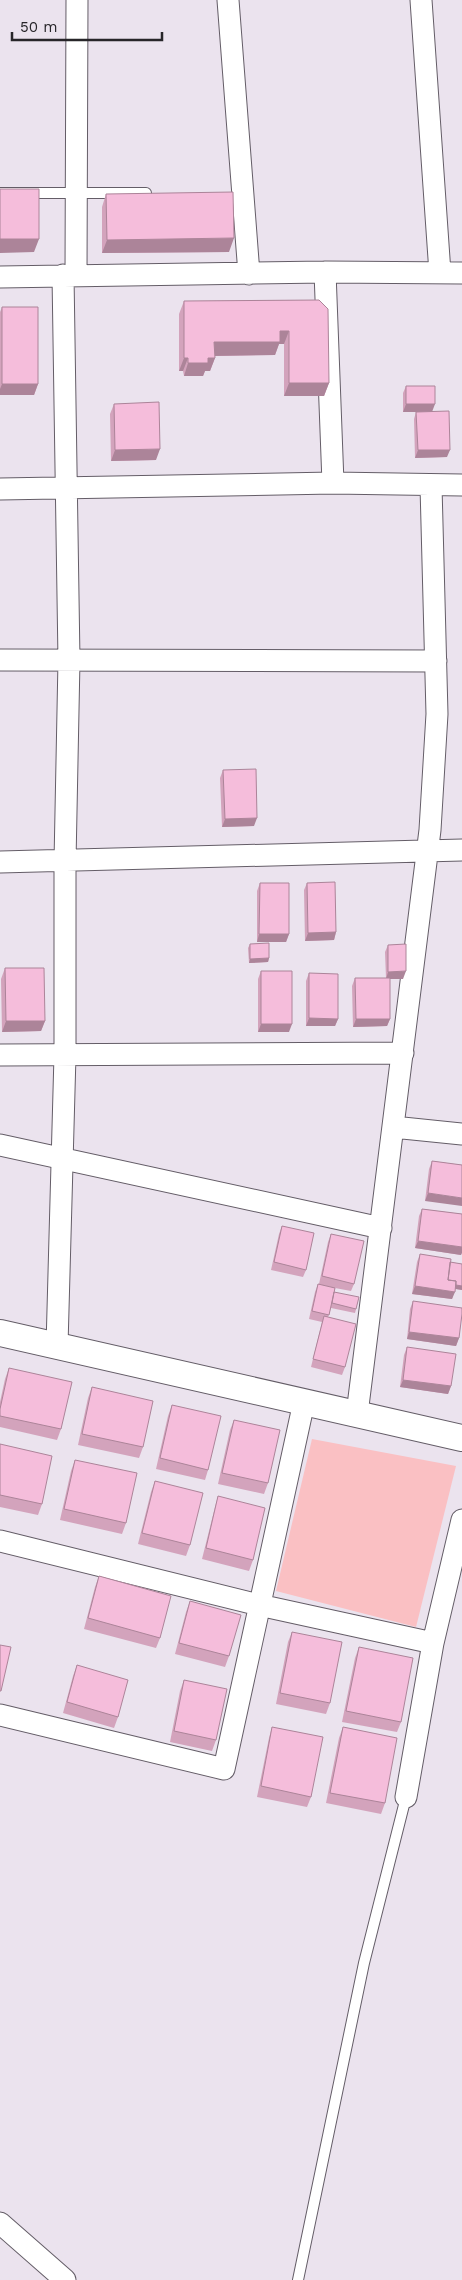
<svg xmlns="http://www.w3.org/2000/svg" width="462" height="2280" font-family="'Work Sans',sans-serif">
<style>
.green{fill:#fac0c3}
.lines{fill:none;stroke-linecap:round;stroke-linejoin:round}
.service-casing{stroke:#645d67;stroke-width:12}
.minor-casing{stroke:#645d67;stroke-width:23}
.tertiary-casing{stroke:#645d67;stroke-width:28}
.service{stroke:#fff;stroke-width:10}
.minor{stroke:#fff;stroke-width:21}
.tertiary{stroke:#fff;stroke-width:26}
.wall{fill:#d3a3bc}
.shaded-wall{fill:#ac8499}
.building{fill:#f5bddb;stroke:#ac8499}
</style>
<rect width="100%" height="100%" fill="#ebe3ee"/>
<path class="green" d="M 312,1439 L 456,1466 L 416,1627 L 276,1591 Z"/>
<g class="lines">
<defs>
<path id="service" d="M 0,193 L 146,193
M 298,2280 L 364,1963 L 406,1797"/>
<path id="minor" d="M 228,0 L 249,274
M 421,0 L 440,273
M 325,272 L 333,483
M 76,275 L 77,0
M 0,277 L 325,272 L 462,273
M 0,489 L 333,483 L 462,485
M 0,660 L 436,661
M 0,862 L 462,850
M 0,1055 L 403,1053
M 393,1127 L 462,1134
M 0,1145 L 381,1228
M 57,1346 L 65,1055 L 65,862 L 69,660 L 63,275
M 357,1414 L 430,830 L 437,714 L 431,486
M 0,1541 L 259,1605 L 433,1643
M 0,1715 L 224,1769 L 304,1402
M 406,1797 L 433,1643 L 462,1520
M 0,2223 L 65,2280"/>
<path id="tertiary" d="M 0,1333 L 462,1438"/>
</defs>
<use href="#service" class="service-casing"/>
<use href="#minor" class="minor-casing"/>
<use href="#tertiary" class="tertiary-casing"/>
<use href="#service" class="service"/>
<use href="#minor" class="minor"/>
<use href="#tertiary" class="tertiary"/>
</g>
<path class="wall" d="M 106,194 L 229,252 L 102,253 L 102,207 Z
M 319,300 L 329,383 L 324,396 L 284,396 L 284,344 L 279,344 L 275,355 L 215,356 L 215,358 L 210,371 L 205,371 L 203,376 L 184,376 L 183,371 L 179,371 L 179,314 L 184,301 Z
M 2,307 L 38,384 L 34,395 L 0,395 L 0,312 Z
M 406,386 L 432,411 L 447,457 L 415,458 L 414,419 L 416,412 L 421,412 L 403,412 L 403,393 Z
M 114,404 L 156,460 L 111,461 L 110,414 Z
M 223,770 L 254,826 L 222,827 L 220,778 Z
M 260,883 L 289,934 L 286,942 L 257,942 L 257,891 Z
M 307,883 L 336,932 L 334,940 L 305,941 L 304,890 Z
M 250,944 L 269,958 L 268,962 L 249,963 L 248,948 Z
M 388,945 L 403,979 L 390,979 L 390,1019 L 387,1026 L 353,1027 L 352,986 L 355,978 L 386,978 L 385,952 Z
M 5,968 L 45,1021 L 41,1031 L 2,1032 L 1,979 Z
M 261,971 L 289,1032 L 258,1032 L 258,979 Z
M 309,973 L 338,1019 L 335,1026 L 306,1026 L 306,981 Z
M 432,1161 L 462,1165 L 425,1201 L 429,1169 Z
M 422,1209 L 462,1214 L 461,1255 L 415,1248 L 419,1216 Z
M 282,1226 L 306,1270 L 303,1277 L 271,1270 L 279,1234 Z
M 331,1234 L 354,1284 L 351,1291 L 335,1288 L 334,1292 L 356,1309 L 355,1313 L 331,1308 L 328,1317 L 345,1367 L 342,1375 L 311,1367 L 322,1322 L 309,1319 L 315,1292 L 318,1284 L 319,1284 L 328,1242 Z
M 420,1254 L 450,1262 L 462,1264 L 462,1290 L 455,1289 L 452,1299 L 412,1294 L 417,1262 Z
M 413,1301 L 459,1338 L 456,1346 L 407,1339 L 410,1309 Z
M 407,1347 L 451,1386 L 448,1394 L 400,1387 L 404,1355 Z
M 9,1368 L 61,1429 L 57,1440 L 0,1427 L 0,1402 L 5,1379 Z
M 92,1387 L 143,1447 L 139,1458 L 78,1445 L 88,1398 Z
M 172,1405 L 208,1470 L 205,1480 L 156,1469 L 168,1416 Z
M 234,1420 L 268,1483 L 264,1494 L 218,1484 L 230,1430 Z
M 0,1444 L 42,1504 L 38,1515 L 0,1507 Z
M 75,1460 L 126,1523 L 122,1534 L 60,1520 L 71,1471 Z
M 155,1481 L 190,1545 L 186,1556 L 138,1544 L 151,1492 Z
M 218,1496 L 253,1560 L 249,1571 L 202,1559 L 215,1507 Z
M 99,1576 L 160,1638 L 156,1648 L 84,1629 L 95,1587 Z
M 190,1601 L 229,1656 L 225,1667 L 175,1654 L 186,1612 Z
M 292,1632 L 330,1703 L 326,1714 L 276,1704 L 288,1642 Z
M 359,1647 L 401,1722 L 397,1732 L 342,1722 L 355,1658 Z
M 77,1665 L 118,1717 L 114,1728 L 63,1713 L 73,1676 Z
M 184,1680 L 216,1740 L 212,1751 L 170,1742 L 180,1691 Z
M 272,1727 L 311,1797 L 307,1807 L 257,1797 L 269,1738 Z
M 343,1727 L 385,1803 L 381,1814 L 326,1803 L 339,1738 Z"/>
<path class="shaded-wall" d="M 234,238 L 229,252 L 102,253 L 107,240 Z
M 0,239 L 39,239 L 34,252 L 0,253 Z
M 280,331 L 289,331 L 284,344 L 279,344 L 275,355 L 210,356 L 214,342 Z
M 184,358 L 188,358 L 183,371 L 179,371 Z
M 208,358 L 215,358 L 210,371 L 205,371 L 203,376 L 184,376 L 188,363 Z
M 289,383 L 329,383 L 324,396 L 284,396 Z
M 2,384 L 38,384 L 34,395 L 0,395 L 0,389 Z
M 406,404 L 435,404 L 432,412 L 403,412 Z
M 160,449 L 156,460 L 111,461 L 115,450 Z
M 418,450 L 450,450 L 447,457 L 415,458 Z
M 257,818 L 254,826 L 222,827 L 225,819 Z
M 336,932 L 334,940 L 305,941 L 308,933 Z
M 259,934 L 289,934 L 286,942 L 257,942 Z
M 269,958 L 268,962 L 249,963 L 250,959 Z
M 406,971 L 403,979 L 386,979 L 388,972 Z
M 309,1018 L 338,1019 L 335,1026 L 306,1026 Z
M 356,1019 L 390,1019 L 387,1026 L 353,1027 Z
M 6,1021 L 45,1021 L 41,1031 L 2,1032 Z
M 261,1024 L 292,1024 L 289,1032 L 258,1032 Z
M 428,1193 L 462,1198 L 462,1206 L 425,1201 Z
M 418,1241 L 462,1247 L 462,1253 L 461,1255 L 415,1248 Z
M 447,1283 L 462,1286 L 462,1290 L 445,1287 Z
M 415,1286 L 455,1292 L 452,1299 L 412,1294 Z
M 409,1332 L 459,1338 L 456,1346 L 407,1339 Z
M 403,1380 L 451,1386 L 448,1394 L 400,1387 Z"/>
<path class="building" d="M 0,189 L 39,189 L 39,239 L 0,239 Z
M 233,192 L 234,238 L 107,240 L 106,194 Z
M 319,300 L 328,309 L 329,383 L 289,383 L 289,331 L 280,331 L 280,342 L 214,342 L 215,358 L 208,358 L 208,363 L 188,363 L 188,358 L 184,358 L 184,301 Z
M 2,307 L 38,307 L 38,384 L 2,384 Z
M 406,386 L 435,386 L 435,404 L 406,404 Z
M 159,402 L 160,449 L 115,450 L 114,404 Z
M 449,411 L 450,450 L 418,450 L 416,412 Z
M 256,769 L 257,818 L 225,819 L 223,770 Z
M 335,882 L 336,932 L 308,933 L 307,883 Z
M 260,883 L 289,883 L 289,934 L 259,934 Z
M 269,943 L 269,958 L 250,959 L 250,944 Z
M 406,944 L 406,971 L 388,972 L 388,945 Z
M 5,968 L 44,968 L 45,1021 L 6,1021 Z
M 261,971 L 292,971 L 292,1024 L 261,1024 Z
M 309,973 L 338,974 L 338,1019 L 309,1018 Z
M 355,978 L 390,978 L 390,1019 L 356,1019 Z
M 432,1161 L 462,1165 L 462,1198 L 428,1193 Z
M 422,1209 L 462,1214 L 462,1247 L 418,1241 Z
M 282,1226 L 314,1233 L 306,1270 L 274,1262 Z
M 331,1234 L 364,1241 L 354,1284 L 322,1276 Z
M 420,1254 L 451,1259 L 448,1280 L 456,1281 L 455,1292 L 415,1286 Z
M 450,1262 L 462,1264 L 462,1286 L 456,1285 L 456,1281 L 448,1280 Z
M 318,1284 L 335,1288 L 329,1315 L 312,1311 Z
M 334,1292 L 359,1297 L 356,1309 L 332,1303 Z
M 413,1301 L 462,1308 L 462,1314 L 459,1338 L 409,1332 Z
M 324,1316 L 356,1324 L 345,1367 L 313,1359 Z
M 407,1347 L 456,1354 L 451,1386 L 403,1380 Z
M 9,1368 L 72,1382 L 61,1429 L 0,1416 L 0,1409 Z
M 92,1387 L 153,1401 L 143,1447 L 82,1434 Z
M 172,1405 L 221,1416 L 208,1470 L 160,1458 Z
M 234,1420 L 280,1430 L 268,1483 L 222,1473 Z
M 0,1444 L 52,1456 L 42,1504 L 0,1495 Z
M 75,1460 L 137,1473 L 126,1523 L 64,1509 Z
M 155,1481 L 203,1493 L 190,1545 L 142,1533 Z
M 218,1496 L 265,1508 L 253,1560 L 206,1548 Z
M 99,1576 L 171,1596 L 160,1638 L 88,1618 Z
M 190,1601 L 241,1615 L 229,1656 L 179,1643 Z
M 292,1632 L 342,1642 L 330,1703 L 280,1693 Z
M 0,1645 L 11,1647 L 1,1691 L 0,1691 Z
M 359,1647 L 413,1658 L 401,1722 L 346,1711 Z
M 77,1665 L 128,1680 L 118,1717 L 67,1702 Z
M 184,1680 L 227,1689 L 216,1740 L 174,1731 Z
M 272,1727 L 323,1737 L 311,1797 L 261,1786 Z
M 343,1727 L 397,1738 L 385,1803 L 330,1793 Z"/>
<path d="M12 32v8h150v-8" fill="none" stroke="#272529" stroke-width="2.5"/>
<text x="20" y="32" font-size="15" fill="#272529" stroke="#ebe3ee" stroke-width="4" paint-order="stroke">50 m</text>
</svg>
